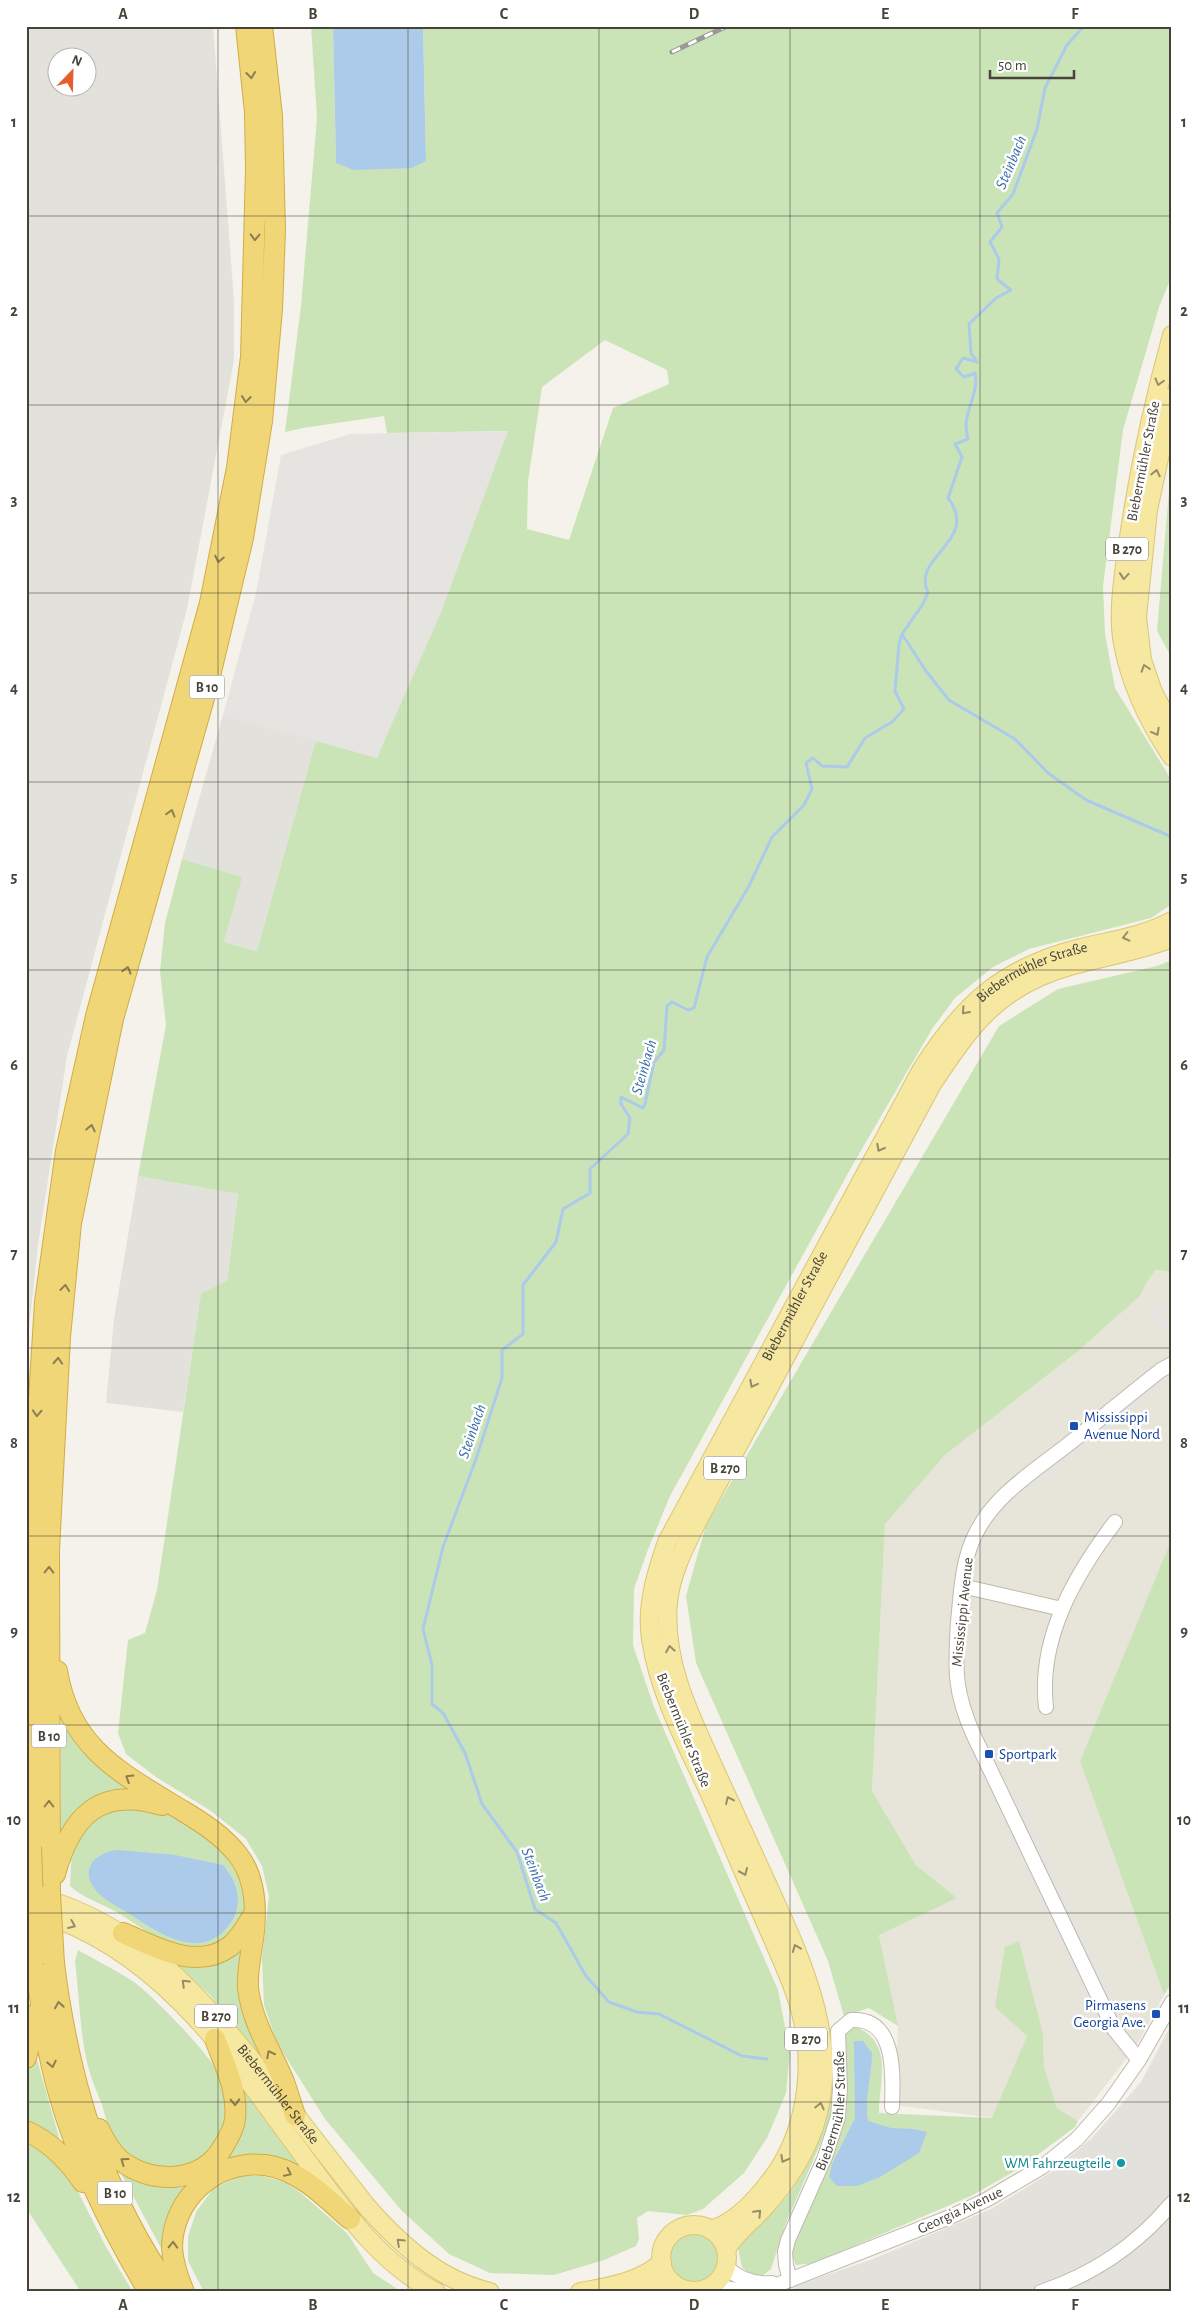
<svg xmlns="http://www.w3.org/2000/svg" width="1198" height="2318" font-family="'Alegreya Sans',sans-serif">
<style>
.residential{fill:#e7e4d9}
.industrial{fill:#e3e1db;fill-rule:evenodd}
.green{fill:#cbe4b7;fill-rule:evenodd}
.parking{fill:#e5e4e1}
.water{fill:#accaea}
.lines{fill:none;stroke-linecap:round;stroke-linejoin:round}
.stream{stroke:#accaea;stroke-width:3}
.minor-casing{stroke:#bebaad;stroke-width:16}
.major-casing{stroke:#dac672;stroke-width:20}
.highway-casing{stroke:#d0ad47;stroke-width:22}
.minor{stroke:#fff;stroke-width:14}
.major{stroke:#f6e7a1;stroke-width:18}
.highway{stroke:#f1d677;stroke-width:20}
.rail-casing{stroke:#989898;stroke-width:5}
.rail{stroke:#fff;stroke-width:3;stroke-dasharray:9;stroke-linecap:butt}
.highway-bridge-casing{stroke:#d0ad47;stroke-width:22;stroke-linecap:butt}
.highway-bridge{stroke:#f1d677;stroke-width:20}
.oneway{stroke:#8b7e52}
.oneway2{stroke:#968d68}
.grid{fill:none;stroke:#474339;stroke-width:1;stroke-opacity:0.55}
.transit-dot{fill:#1a4fb4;stroke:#fff;stroke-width:2}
.culture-dot{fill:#0f9aa8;stroke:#fff;stroke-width:2}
.labels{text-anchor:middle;stroke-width:5;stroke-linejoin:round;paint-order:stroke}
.shield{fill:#fff;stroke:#7e7b74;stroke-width:1}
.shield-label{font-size:14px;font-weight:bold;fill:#474339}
.street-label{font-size:15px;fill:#474339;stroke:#fff}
.transit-label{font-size:15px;fill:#164399;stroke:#fff;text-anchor:start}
.culture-label{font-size:15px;fill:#0d838f;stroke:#fff;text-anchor:end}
.water-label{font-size:16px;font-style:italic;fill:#3a6faa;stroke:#fff}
.neatline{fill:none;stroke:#474339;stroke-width:2}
.grid-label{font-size:16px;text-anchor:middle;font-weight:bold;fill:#474339}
</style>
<rect width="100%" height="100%" fill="#f4f2ea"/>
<path class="residential" d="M 1156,1270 L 1168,1271 L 1172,1275 L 1172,1538 L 1080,1761 L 1164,1995 L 1136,2046 L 1078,2121 L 1057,2108 L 1044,2067 L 1043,2034 L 1027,2036 L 993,2118 L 895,2105 L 898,2026 L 879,1935 L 957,1898 L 916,1865 L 872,1791 L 885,1524 L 945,1455 L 1077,1352 L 1140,1296 L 1148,1280 Z"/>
<path class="industrial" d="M 26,26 L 213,26 L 234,300 L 234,360 L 187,609 L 67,1056 L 38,1245 L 26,1357 ZM 58,58 L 88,58 L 88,88 L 58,88 Z
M 223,715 L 316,740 L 257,951 L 224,942 L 241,877 L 182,859 Z
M 138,1176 L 238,1194 L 227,1281 L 201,1293 L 183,1412 L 106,1403 L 114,1319 Z
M 1172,2023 L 1172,2292 L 799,2292 L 792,2287 L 873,2259 L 991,2209 L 1050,2173 L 1092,2138 L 1141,2082 Z"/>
<path class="green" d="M 311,26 L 333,26 L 336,163 L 426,161 L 423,26 L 1172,26 L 1172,275 L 1159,307 L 1123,430 L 1103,586 L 1105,634 L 1115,688 L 1172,781 L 1172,904 L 1151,918 L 1029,949 L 993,967 L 955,998 L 932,1029 L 852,1166 L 670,1496 L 647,1552 L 634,1589 L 633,1645 L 654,1707 L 778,1990 L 790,2052 L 786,2093 L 767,2138 L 744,2173 L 703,2209 L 687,2215 L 648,2211 L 637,2218 L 639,2239 L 636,2246 L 604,2260 L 554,2275 L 490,2273 L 449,2254 L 402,2211 L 325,2119 L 277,2043 L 264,2005 L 262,1959 L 269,1896 L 262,1866 L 246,1839 L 211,1811 L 156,1777 L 126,1754 L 118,1733 L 128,1640 L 145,1633 L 157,1590 L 201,1293 L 227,1281 L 238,1194 L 138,1176 L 166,1025 L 160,971 L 165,923 L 182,859 L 242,877 L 224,942 L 257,951 L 316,740 L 377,758 L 508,431 L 387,433 L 384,416 L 303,428 L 285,432 L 301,306 L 317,118 ZM 605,340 L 667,370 L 669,384 L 613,408 L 569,540 L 527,529 L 528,481 L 542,387 Z
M 1172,456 L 1172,658 L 1157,631 Z
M 1172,960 L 1172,1275 L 1167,1271 L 1156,1270 L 1148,1280 L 1140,1296 L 1077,1352 L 945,1455 L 885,1524 L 872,1791 L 916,1865 L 957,1898 L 879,1935 L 898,2026 L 869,2008 L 844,2016 L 828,1961 L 696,1663 L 686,1596 L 706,1525 L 999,1026 L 1058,989 L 1157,966 Z
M 1172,1538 L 1172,1982 L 1164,1995 L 1080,1761 Z
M 61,1715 L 139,1793 L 93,1799 L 76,1809 L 61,1835 Z
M 116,1806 C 130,1807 145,1807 158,1810 C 174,1814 196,1826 208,1837 C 225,1852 242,1875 245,1898 C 248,1930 212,1954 183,1948 C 160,1943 139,1926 120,1914 C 104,1904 84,1899 70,1886 L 72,1846 L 91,1819 Z
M 248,1937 L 264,2063 L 210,1995 L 176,1963 Z
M 1019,1941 L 1043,2034 L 1044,2067 L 1057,2108 L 1078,2121 L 1075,2127 L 1020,2168 L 971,2196 L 814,2263 L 796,2265 L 792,2256 L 792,2243 L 842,2118 L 847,2096 L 843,2048 L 846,2033 L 856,2027 C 894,2043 879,2080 879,2113 L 992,2118 L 1027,2036 L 995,2007 L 1005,1947 Z
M 78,1950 C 95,1960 114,1969 131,1980 C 150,1992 215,2059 222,2080 C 231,2106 228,2142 204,2159 C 174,2179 127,2164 112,2134 C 107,2125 105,2114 102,2105 C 97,2092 91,2079 88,2066 C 80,2036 79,1992 75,1961 Z
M 36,2056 L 60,2141 L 26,2124 L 26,2070 Z
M 834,2085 L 829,2124 L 786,2223 L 771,2269 L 762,2276 L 752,2275 L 742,2267 L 738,2248 C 753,2228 773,2214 788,2195 C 812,2164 824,2123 834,2085 Z
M 243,2088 L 309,2175 L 292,2164 L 204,2177 L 168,2261 L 117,2166 L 193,2179 L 242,2112 Z
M 26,2137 L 70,2176 L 106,2247 L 133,2292 L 81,2292 L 26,2208 Z
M 239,2176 L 262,2176 L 286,2182 L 302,2194 L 347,2233 L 373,2273 L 402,2292 L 204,2292 L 188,2261 L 188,2237 L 196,2212 L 213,2189 Z
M667 2258a26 26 0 1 1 52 0a26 26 0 1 1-52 0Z"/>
<path class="parking" d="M 508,431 L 442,610 L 377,758 L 223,715 L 256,593 L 281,455 L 350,434 Z
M 1156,1304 L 1172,1324 L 1172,1340 L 1148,1310 Z
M 1165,1373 L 1170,1379 L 1031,1489 L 1026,1484 Z
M 1018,1796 L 1125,2023 L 1117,2027 L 1011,1799 Z
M 1007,1822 L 1108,2033 L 1105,2034 L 1003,1823 Z"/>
<path class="water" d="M 333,26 L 423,26 L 426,161 L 412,168 L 354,170 L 336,163 Z
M 118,1850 L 175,1855 L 223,1865 C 235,1879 242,1896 235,1915 C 233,1921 227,1928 222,1933 C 193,1958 154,1930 128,1913 C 117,1906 102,1899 94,1888 C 79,1868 98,1851 118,1850 Z
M 854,2041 L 863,2041 L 872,2053 C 872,2075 864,2099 868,2121 L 891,2128 L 913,2129 L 927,2132 L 919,2153 L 880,2177 L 857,2186 L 837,2186 L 829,2177 L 832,2164 L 855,2118 Z"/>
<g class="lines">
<path class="stream" d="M 902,634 L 926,671 L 949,700 L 1015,739 L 1048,773 L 1086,800 L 1172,837
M 767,2059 L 742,2056 L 659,2014 L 637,2012 L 609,2002 L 586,1976 L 556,1923 L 535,1909 L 517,1852 L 482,1804 L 465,1753 L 443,1713 L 432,1704 L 432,1665 L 423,1629 L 443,1547 L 476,1459 L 502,1378 L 502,1350 L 523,1334 L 523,1285 L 556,1242 L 563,1209 L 590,1193 L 590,1169 L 628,1134 L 630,1118 L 621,1104 L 621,1097 L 643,1108 L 645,1104 L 654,1062 L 664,1050 L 667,1006 L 672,1002 L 688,1010 L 694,1008 L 707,957 L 749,886 L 772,837 L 804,805 L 812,789 L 806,763 L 813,758 L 822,766 L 847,767 L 865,738 L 892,722 L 904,709 L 895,691 L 899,644 L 902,634 L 923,604 L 928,592 C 910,557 981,541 948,498 L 962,457 L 955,444 L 968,439 C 960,413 980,396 975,373 L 964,377 L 956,369 L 963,358 L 977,362 L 971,353 L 969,324 L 996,298 L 1011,290 L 997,279 L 999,259 L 990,242 L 1002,227 L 997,213 L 1013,194 L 1037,129 L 1045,88 L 1067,45 L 1084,26"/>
<defs>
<g id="minor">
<path d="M 962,1586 L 1062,1609"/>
<path d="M 1046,1707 C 1038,1638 1075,1575 1115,1522"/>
<path d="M 1139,2060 L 1114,2029 L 974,1736 C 954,1692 955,1669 958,1622 C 961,1592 962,1560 976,1533 C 995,1495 1033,1472 1066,1446 C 1098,1421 1129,1395 1161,1370 L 1172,1364"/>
<path d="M 726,2267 C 739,2279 754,2285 772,2283"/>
<path id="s1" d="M 790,2280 L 786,2265 L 785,2252 L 788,2240 L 825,2157 L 838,2117 L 840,2089 L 838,2031 L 851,2020 C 897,2017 893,2076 892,2107"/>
<path d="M 713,2285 L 745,2292"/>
<path d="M 759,2292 L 950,2217 L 986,2200 L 1042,2167 L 1077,2139 L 1108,2104 L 1139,2060 L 1172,2002"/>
<path d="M 1041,2292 C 1094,2274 1136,2246 1172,2203"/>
</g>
<g id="major">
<path d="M 1172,335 C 1153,404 1138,473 1128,544 C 1124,574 1118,608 1122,638 C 1129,682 1148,721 1172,757"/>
<path d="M 1172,397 L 1148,510 L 1137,617 L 1142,660 L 1153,692 L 1172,728"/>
<path id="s2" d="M 39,1897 C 136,1925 193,1988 255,2064 C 293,2111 330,2160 368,2208 C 401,2245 439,2280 490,2292"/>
<path d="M 40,1913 C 168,1953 240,2071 316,2173 C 349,2218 384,2266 436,2292"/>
<circle cx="694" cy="2258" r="33"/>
<path id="s3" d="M 711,2230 C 735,2223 756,2200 771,2180 C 801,2142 812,2086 806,2039 C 802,2001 783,1963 768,1928 C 748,1883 729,1837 709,1792 C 686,1743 659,1693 651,1639 C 646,1606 656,1574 667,1542 L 922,1069 C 964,1003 1004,967 1081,948 C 1110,941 1144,936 1172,921"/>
<path d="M 726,2249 C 735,2234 749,2223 761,2211 C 784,2186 803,2159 814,2127 C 842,2044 802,1961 768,1886 C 748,1842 728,1799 708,1755 C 686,1707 663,1657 668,1602 C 671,1573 685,1546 698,1520 L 932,1084 C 972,1024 999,985 1073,965 C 1106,956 1140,951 1172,938"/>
<path d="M 580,2292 C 607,2287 641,2282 662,2262"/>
<path d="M 634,2292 L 672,2282"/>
</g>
<path id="highway" d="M 57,1671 C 70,1749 121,1773 183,1811 C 203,1823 223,1836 238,1855 C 258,1881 257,1916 252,1946 C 250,1960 247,1974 248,1988 C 252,2023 271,2050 284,2082 C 288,2093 291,2104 295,2115
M 31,1847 L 32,1512 L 45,1302 L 66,1151 L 96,1016 L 210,603 L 237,468 L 251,357 L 256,169 L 255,112 L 246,26
M 55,1874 C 71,1816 100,1786 162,1805
M 50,1894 L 49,1550 L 60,1337 L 71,1223 L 113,1019 L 208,684 L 243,538 L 262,421 L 272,309 L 275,230 L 272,116 L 262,26
M 123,1933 C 154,1946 196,1971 229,1947 C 240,1939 247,1925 254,1914
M 35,1958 C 41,2004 46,2050 59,2094 C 79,2165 111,2229 149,2292
M 54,1964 C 69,2082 102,2195 172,2292
M 26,2058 L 37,2013
M 99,2129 C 104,2140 110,2151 120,2160 C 151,2185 202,2184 223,2147 C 228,2139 234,2129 235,2119 C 238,2090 225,2066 215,2039
M 26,2131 C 51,2142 68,2160 83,2182
M 184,2292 C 178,2278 173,2263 172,2248 C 172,2199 216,2159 265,2165 C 299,2169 326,2198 350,2219"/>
</defs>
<use href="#minor" class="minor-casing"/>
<use href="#major" class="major-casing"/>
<use href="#highway" class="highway-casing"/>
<use href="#minor" class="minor"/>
<use href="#major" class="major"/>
<use href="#highway" class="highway"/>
<defs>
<path id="rail" d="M 672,52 L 727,26"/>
</defs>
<use href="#rail" class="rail-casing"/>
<use href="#rail" class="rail"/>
<defs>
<path id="highway-bridge" d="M 31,1847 L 35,1958
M 50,1894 L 54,1964"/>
</defs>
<use href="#highway-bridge" class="highway-bridge-casing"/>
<use href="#highway-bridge" class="highway-bridge"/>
</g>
<defs><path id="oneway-chevron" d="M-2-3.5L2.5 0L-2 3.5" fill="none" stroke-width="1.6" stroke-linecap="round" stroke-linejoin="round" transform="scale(1.25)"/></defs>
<g class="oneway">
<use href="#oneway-chevron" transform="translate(251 75) rotate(84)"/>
<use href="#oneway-chevron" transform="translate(255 237) rotate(92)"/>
<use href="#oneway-chevron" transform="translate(246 399) rotate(97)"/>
<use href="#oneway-chevron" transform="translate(219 559) rotate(101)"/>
<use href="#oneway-chevron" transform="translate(171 813) rotate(-74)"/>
<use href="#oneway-chevron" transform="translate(127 970) rotate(-74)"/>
<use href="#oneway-chevron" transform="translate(91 1128) rotate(-78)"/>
<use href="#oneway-chevron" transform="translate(65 1288) rotate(-84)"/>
<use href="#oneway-chevron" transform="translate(58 1361) rotate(-87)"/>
<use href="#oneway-chevron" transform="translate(37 1413) rotate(93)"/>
<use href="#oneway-chevron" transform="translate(49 1570) rotate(-89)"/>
<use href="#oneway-chevron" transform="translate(129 1778) rotate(-148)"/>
<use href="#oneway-chevron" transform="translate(49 1804) rotate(-90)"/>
<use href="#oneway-chevron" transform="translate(59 2005) rotate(-99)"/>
<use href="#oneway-chevron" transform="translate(270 2054) rotate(-117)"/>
<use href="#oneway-chevron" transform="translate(52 2064) rotate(78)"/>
<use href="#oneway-chevron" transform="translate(235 2102) rotate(88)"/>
<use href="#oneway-chevron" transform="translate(124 2161) rotate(-144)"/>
<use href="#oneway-chevron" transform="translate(288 2173) rotate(26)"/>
<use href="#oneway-chevron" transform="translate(173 2245) rotate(-88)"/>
</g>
<g class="oneway2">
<use href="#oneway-chevron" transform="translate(1159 382) rotate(105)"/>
<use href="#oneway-chevron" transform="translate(1156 473) rotate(-78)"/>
<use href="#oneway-chevron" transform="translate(1124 576) rotate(95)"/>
<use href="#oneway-chevron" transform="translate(1145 668) rotate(-108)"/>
<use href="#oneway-chevron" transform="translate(1156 732) rotate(61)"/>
<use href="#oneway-chevron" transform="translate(1126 937) rotate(166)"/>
<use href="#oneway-chevron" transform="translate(965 1011) rotate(132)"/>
<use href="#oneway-chevron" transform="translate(880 1148) rotate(118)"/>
<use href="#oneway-chevron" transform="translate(753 1384) rotate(118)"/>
<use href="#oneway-chevron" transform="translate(670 1649) rotate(-100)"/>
<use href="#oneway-chevron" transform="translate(729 1800) rotate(-115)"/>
<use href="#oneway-chevron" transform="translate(744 1872) rotate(67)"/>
<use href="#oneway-chevron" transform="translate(72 1925) rotate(23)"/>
<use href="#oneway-chevron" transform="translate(796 1948) rotate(-112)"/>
<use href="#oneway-chevron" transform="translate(185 1983) rotate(-136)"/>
<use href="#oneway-chevron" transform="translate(820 2106) rotate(-77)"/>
<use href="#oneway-chevron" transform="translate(784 2159) rotate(118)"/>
<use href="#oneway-chevron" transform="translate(758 2213) rotate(-46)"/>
<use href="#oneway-chevron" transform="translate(400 2242) rotate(-137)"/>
</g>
<path class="grid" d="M 218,26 L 218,2292M 408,26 L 408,2292M 599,26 L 599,2292M 790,26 L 790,2292M 980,26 L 980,2292M 26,216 L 1172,216M 26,405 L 1172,405M 26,593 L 1172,593M 26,782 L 1172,782M 26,970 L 1172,970M 26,1159 L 1172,1159M 26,1348 L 1172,1348M 26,1536 L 1172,1536M 26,1725 L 1172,1725M 26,1913 L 1172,1913M 26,2102 L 1172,2102"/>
<g class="transit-dot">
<rect x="1069" y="1421" width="10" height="10" rx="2.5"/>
<rect x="984" y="1749" width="10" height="10" rx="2.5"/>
<rect x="1151" y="2009" width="10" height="10" rx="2.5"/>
</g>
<circle class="culture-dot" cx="1121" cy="2163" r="5"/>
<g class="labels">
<g class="shield">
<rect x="1106" y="537.5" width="42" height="23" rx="4"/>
<rect x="189.5" y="675.5" width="35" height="23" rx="4"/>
<rect x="704" y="1456.5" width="42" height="23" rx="4"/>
<rect x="31.5" y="1724.5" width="35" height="23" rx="4"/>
<rect x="195" y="2004.5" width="42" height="23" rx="4"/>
<rect x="785" y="2027.5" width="42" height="23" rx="4"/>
<rect x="97.5" y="2181.5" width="35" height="23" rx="4"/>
</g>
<g class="shield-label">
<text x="1127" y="554">B 270</text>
<text x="207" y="692">B 10</text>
<text x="725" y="1473">B 270</text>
<text x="49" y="1741">B 10</text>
<text x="216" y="2021">B 270</text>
<text x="806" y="2044">B 270</text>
<text x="115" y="2198">B 10</text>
</g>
<g class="street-label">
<text transform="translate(1143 461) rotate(-79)" y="5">Biebermühler Straße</text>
<text dy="5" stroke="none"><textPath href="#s3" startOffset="1446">Biebermühler Straße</textPath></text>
<text dy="5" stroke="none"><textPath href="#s3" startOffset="1026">Biebermühler Straße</textPath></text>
<text transform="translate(962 1612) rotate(-84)" y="5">Mississippi Avenue</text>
<text transform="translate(684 1730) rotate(68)" y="5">Biebermühler Straße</text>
<text dy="5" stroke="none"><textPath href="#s2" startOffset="316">Biebermühler Straße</textPath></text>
<text dy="5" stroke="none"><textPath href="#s1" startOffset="179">Biebermühler Straße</textPath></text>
<text transform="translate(960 2210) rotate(-25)" y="5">Georgia Avenue</text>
</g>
<g class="transit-label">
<text x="1084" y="1422">Mississippi<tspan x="1084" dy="17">Avenue Nord</tspan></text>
<text x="999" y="1759">Sportpark</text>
<text x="1146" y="2010" text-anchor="end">Pirmasens<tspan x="1146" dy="17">Georgia Ave.</tspan></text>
</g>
<g class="culture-label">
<text x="1111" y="2168">WM Fahrzeugteile</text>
</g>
<g class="water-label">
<text transform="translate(1010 162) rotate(-67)" y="6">Steinbach</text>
<text transform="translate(643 1067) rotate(-74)" y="6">Steinbach</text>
<text transform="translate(471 1431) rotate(-71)" y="6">Steinbach</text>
<text transform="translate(537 1874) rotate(69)" y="6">Steinbach</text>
</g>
</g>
<rect width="1198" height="2318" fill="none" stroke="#ffffff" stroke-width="55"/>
<g transform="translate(72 72) rotate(23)"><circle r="24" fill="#ffffff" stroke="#b5b4b0"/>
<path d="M0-4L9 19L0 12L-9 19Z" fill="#e75d2d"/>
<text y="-8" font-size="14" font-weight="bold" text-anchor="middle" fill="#474339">N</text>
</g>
<path d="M990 70v8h84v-8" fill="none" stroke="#474339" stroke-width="2.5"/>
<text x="998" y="70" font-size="15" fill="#474339" stroke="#ffffff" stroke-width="4" paint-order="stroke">50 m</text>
<rect x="28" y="28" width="1142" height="2262" class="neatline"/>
<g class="grid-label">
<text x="123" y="19">A</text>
<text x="313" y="19">B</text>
<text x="504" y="19">C</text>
<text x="694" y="19">D</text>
<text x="885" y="19">E</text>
<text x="1075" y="19">F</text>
<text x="14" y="127">1</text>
<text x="1184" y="127">1</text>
<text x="14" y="316">2</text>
<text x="1184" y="316">2</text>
<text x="14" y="505">3</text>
<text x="1184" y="505">3</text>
<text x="14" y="693">4</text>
<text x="1184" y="693">4</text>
<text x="14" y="882">5</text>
<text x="1184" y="882">5</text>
<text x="14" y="1070">6</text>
<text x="1184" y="1070">6</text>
<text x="14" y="1259">7</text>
<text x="1184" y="1259">7</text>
<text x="14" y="1448">8</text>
<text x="1184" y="1448">8</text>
<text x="14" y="1636">9</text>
<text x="1184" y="1636">9</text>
<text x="14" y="1825">10</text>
<text x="1184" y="1825">10</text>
<text x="14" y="2013">11</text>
<text x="1184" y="2013">11</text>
<text x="14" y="2202">12</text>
<text x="1184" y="2202">12</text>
<text x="123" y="2310">A</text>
<text x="313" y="2310">B</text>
<text x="504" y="2310">C</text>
<text x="694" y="2310">D</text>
<text x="885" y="2310">E</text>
<text x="1075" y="2310">F</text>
</g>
</svg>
